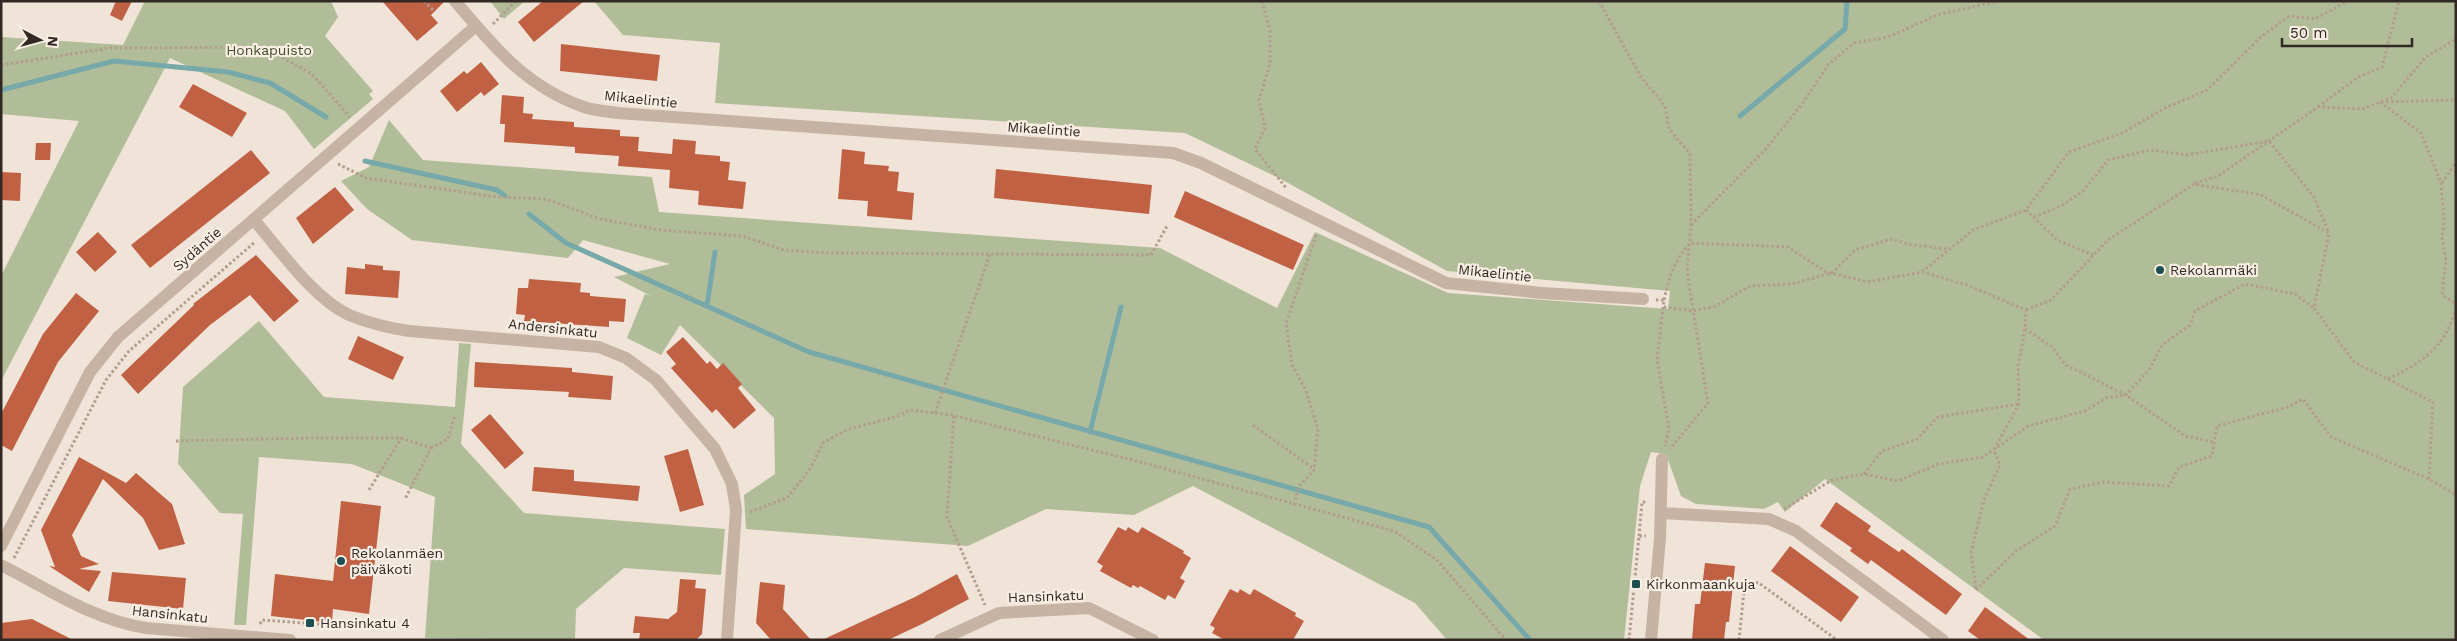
<svg xmlns="http://www.w3.org/2000/svg" width="2457" height="641" font-family="'Work Sans',sans-serif">
<style>
.green{fill:#b1bd98}
.lines{fill:none;stroke-linecap:round;stroke-linejoin:round}
.stream{stroke:#77a9ab;stroke-width:5}
.building{fill:#c16144}
.path{stroke:#b29d8e;stroke-width:3;stroke-dasharray:2.5 2.5;stroke-linecap:butt}
.minor{stroke:#c6b3a4;stroke-width:12}
.poi-dot{fill:#1d4e51;stroke:#f8eee3;stroke-width:2}
.labels{text-anchor:middle;stroke-width:4.5;stroke-linejoin:round;paint-order:stroke}
.park-label{font-size:14px;fill:#424f2a;stroke:#f8eee3}
.street-label{font-size:14px;fill:#322925;stroke:#f8eee3}
.poi-label{font-size:14px;fill:#322925;stroke:#f8eee3;text-anchor:start}
</style>
<rect width="100%" height="100%" fill="#efe4d7"/>
<path class="green" d="M 145,1 L 331,1 L 338,17 L 325,36 L 373,91 L 369,94 L 373,99 L 314,149 L 285,111 L 170,58 L 1,381 L 1,276 L 79,121 L 1,114 L 1,37 L 123,45 Z
M 490,1 L 525,1 L 504,19 Z
M 594,1 L 2456,1 L 2456,640 L 2044,640 L 1825,479 L 1785,512 L 1778,502 L 1764,509 L 1696,504 L 1681,496 L 1666,454 L 1651,452 L 1640,486 L 1624,640 L 1447,640 L 1415,603 L 1193,486 L 1134,515 L 1046,509 L 968,546 L 746,529 L 744,495 L 775,474 L 774,418 L 680,325 L 661,355 L 627,338 L 645,294 L 651,296 L 614,277 L 670,264 L 583,240 L 568,258 L 412,240 L 367,209 L 341,181 L 369,167 L 389,120 L 423,160 L 652,177 L 659,212 L 1160,248 L 1277,308 L 1315,232 L 1448,293 L 1668,309 L 1670,291 L 1447,271 L 1279,178 L 1185,133 L 715,103 L 720,43 L 623,35 Z
M 259,321 L 324,397 L 455,407 L 459,343 L 471,344 L 461,444 L 524,513 L 725,529 L 721,575 L 624,568 L 576,609 L 575,640 L 425,638 L 435,497 L 352,464 L 259,457 L 246,625 L 234,625 L 243,514 L 220,513 L 178,464 L 183,387 Z"/>
<g class="lines">
<path class="stream" d="M 1,90 L 114,61 L 228,72 L 270,83 L 326,117
M 1740,116 L 1845,29 L 1847,1
M 365,161 L 497,190 L 505,196
M 529,214 L 566,243 L 809,352 L 1429,527 L 1530,640
M 707,306 L 715,252
M 1090,432 L 1121,307"/>
</g>
<path class="building" d="M 116,1 L 132,1 L 122,21 L 110,15 Z
M 382,1 L 445,1 L 431,15 L 438,23 L 417,41 Z
M 543,1 L 584,1 L 534,42 L 518,22 Z
M 561,44 L 660,55 L 657,81 L 560,71 Z
M 481,62 L 499,84 L 484,96 L 481,92 L 457,112 L 440,91 L 464,71 L 467,74 Z
M 193,84 L 247,113 L 232,137 L 179,107 Z
M 502,95 L 524,97 L 523,113 L 533,114 L 532,119 L 574,122 L 574,127 L 620,130 L 620,136 L 639,137 L 638,151 L 672,154 L 673,139 L 696,141 L 695,154 L 720,156 L 720,161 L 730,162 L 728,180 L 746,182 L 743,209 L 698,205 L 699,191 L 669,188 L 670,170 L 618,166 L 619,156 L 575,153 L 575,147 L 504,142 L 505,124 L 500,124 Z
M 36,143 L 51,143 L 50,160 L 35,160 Z
M 842,149 L 865,152 L 864,164 L 889,166 L 888,171 L 899,172 L 897,191 L 914,193 L 912,220 L 867,216 L 868,201 L 838,199 Z
M 251,150 L 270,173 L 150,268 L 131,245 Z
M 996,169 L 1152,185 L 1149,214 L 994,198 Z
M 1,172 L 21,173 L 20,201 L 1,200 Z
M 335,187 L 354,210 L 313,244 L 296,218 Z
M 1185,191 L 1304,245 L 1293,270 L 1174,217 Z
M 98,232 L 117,252 L 95,272 L 76,252 Z
M 256,255 L 299,301 L 274,322 L 250,295 L 210,325 L 138,394 L 121,375 L 194,305 L 193,304 Z
M 365,264 L 383,266 L 383,270 L 400,271 L 398,298 L 345,294 L 347,267 L 365,269 Z
M 529,279 L 581,283 L 580,292 L 590,293 L 590,296 L 626,299 L 624,322 L 609,321 L 609,327 L 524,321 L 525,315 L 516,314 L 518,288 L 528,288 Z
M 76,293 L 99,311 L 58,362 L 12,451 L 1,445 L 1,414 L 43,334 Z
M 358,336 L 404,357 L 393,380 L 348,359 Z
M 683,337 L 707,364 L 710,361 L 717,369 L 723,363 L 742,384 L 738,388 L 756,410 L 734,429 L 716,409 L 712,413 L 671,368 L 676,364 L 666,352 Z
M 475,362 L 572,368 L 572,372 L 613,376 L 611,400 L 568,397 L 569,392 L 474,387 Z
M 490,414 L 524,453 L 505,469 L 471,430 Z
M 688,449 L 704,505 L 680,512 L 664,456 Z
M 79,457 L 126,483 L 136,473 L 172,504 L 185,544 L 159,550 L 143,518 L 103,479 L 72,535 L 81,556 L 99,564 L 79,569 L 101,571 L 89,592 L 49,566 L 55,567 L 41,530 Z
M 534,467 L 574,470 L 574,481 L 640,486 L 638,501 L 532,491 Z
M 341,501 L 381,506 L 369,614 L 333,609 L 332,623 L 271,616 L 275,574 L 333,581 Z
M 1836,502 L 1871,526 L 1868,531 L 1899,552 L 1902,549 L 1962,594 L 1946,615 L 1871,560 L 1868,564 L 1850,551 L 1852,548 L 1820,526 Z
M 1118,527 L 1126,531 L 1128,527 L 1138,533 L 1142,527 L 1184,551 L 1183,553 L 1191,558 L 1180,578 L 1185,581 L 1175,599 L 1168,595 L 1165,600 L 1140,586 L 1138,588 L 1133,585 L 1131,588 L 1100,571 L 1103,566 L 1097,562 Z
M 1790,546 L 1859,597 L 1841,622 L 1771,571 Z
M 1705,563 L 1735,566 L 1729,622 L 1726,622 L 1724,640 L 1692,640 L 1695,604 L 1700,604 Z
M 112,572 L 186,578 L 183,609 L 108,601 Z
M 957,574 L 969,599 L 922,624 L 888,640 L 822,640 L 915,597 Z
M 680,579 L 696,580 L 695,588 L 706,589 L 702,634 L 696,640 L 639,640 L 640,633 L 633,633 L 635,616 L 668,619 L 677,612 Z
M 760,582 L 785,585 L 783,609 L 811,640 L 771,640 L 756,623 Z
M 1230,589 L 1238,593 L 1240,589 L 1250,595 L 1254,589 L 1296,613 L 1295,616 L 1304,621 L 1293,640 L 1225,640 L 1212,633 L 1215,628 L 1210,625 Z
M 1985,607 L 2030,640 L 1980,640 L 1968,631 Z
M 32,619 L 73,640 L 1,640 L 1,623 Z"/>
<g class="lines">
<path class="path" d="M 424,1 L 434,11
M 1262,1 L 1270,30 L 1270,63 L 1259,100 L 1265,128 L 1255,149 L 1287,189
M 1599,1 L 1641,77 L 1665,106 L 1669,129 L 1690,154 L 1691,225 L 1687,272 L 1708,403 L 1670,449
M 493,24 L 516,1
M 1,65 L 110,48 L 263,47 L 311,73 L 350,117
M 2380,102 L 2421,133 L 2441,183 L 2444,220 L 2442,238 L 2446,260 L 2442,295 L 2456,304
M 2381,102 L 2456,100
M 2318,107 L 2358,77 L 2382,67 L 2399,1
M 338,164 L 366,178 L 497,197 L 546,199 L 600,219 L 661,230 L 742,236 L 784,250 L 826,253 L 1151,255 L 1167,226
M 2195,183 L 2218,176 L 2318,107 L 2362,109 L 2391,98 L 2426,57 L 2456,39
M 2442,183 L 2456,162
M 2026,210 L 2057,240 L 2093,255
M 2034,217 L 2061,206 L 2083,191 L 2108,160 L 2150,150 L 2186,155 L 2269,141 L 2314,197 L 2329,233
M 1691,225 L 1764,151 L 1800,107 L 1828,65 L 1854,43 L 1888,37 L 1937,15 L 1998,1
M 1922,272 L 1967,285 L 2026,310 L 2025,329 L 2018,366 L 2019,404 L 1994,450 L 2000,465 L 1984,500 L 1971,552 L 1976,589
M 1656,300 L 1664,300 L 1657,359 L 1669,429 L 1665,446
M 1664,300 C 1669,277 1674,261 1690,243 L 1788,247 L 1826,272 L 1868,282 L 1922,272 L 1973,230 L 2026,210 L 2069,152 L 2122,133 L 2165,108 L 2207,90 L 2261,37 L 2289,16 L 2315,19 L 2348,1
M 1664,307 L 1693,311 L 1716,306 L 1750,286 L 1792,284 L 1832,273 L 1855,250 L 1891,239 L 1912,245 L 1949,249
M 2026,310 L 2051,300 L 2108,240 L 2194,184 L 2261,195 L 2329,233 L 2314,308 L 2354,362 L 2433,402 L 2429,479
M 2025,329 L 2051,346 L 2066,365 L 2126,395 L 2185,436 L 2214,442
M 2388,379 C 2424,361 2446,347 2456,307
M 935,413 L 990,254
M 954,416 L 947,517 L 985,605
M 1253,425 L 1314,469
M 176,441 L 311,438 L 401,438 L 431,448 L 405,499
M 431,448 L 448,439 L 455,414
M 1864,474 L 1882,451 L 1917,439 L 1938,417 L 2019,404
M 369,490 L 401,438
M 1294,505 L 1299,486 L 1314,470 L 1318,429 L 1306,391 L 1292,364 L 1286,324 L 1316,235
M 1784,509 L 1832,480 L 1864,474 L 1898,481 L 1938,464 L 1983,457 L 2028,426 L 2085,411 L 2106,398 L 2126,395 L 2149,370 L 2162,345 L 2190,325 L 2195,311 L 2245,284 L 2295,294 L 2314,308
M 750,512 L 787,498 L 810,469 L 823,443 L 846,430 L 898,416 L 910,410 L 951,415 L 1140,462 L 1394,531 L 1437,560 L 1506,640
M 1639,536 L 1642,502 L 1647,502
M 14,558 L 106,380 L 129,351 L 255,242
M 1976,590 L 2016,551 L 2055,526 L 2070,489 L 2103,482 L 2169,486 L 2179,467 L 2212,456 L 2217,426 L 2288,407 L 2303,399 L 2331,437 L 2429,479 L 2456,495
M 260,624 L 262,620 L 376,628
M 1629,640 L 1639,536 L 1646,536
M 1739,640 L 1745,581 L 1759,583 L 1837,640"/>
<path class="minor" d="M 455,1 C 493,46 526,87 584,107 C 595,111 607,111 618,113 L 1173,153 L 1201,163 L 1446,283 L 1542,293 L 1643,299
M 254,220 C 280,250 313,298 349,315 C 369,323 388,328 409,331 L 599,347 L 626,358 L 656,380 L 715,449 L 732,484 L 736,510 L 727,640
M 1661,513 L 1769,519 L 1796,531 L 1943,640
M 1,546 L 90,372 L 118,337 L 476,26
M 1,565 C 49,589 93,620 146,628 L 290,640
M 940,640 L 999,613 L 1089,608 L 1153,640
M 1651,640 L 1660,538 L 1662,459"/>
</g>
<g class="poi-dot">
<circle cx="2160" cy="270" r="5"/>
<circle cx="341" cy="561" r="5"/>
<rect x="1631" y="579" width="10" height="10" rx="2.5"/>
<rect x="305" y="618" width="10" height="10" rx="2.5"/>
</g>
<g class="labels">
<g class="park-label">
<text x="269" y="55">Honkapuisto</text>
</g>
<g class="street-label">
<text transform="translate(641 99) rotate(6)" y="5">Mikaelintie</text>
<text transform="translate(1044 129) rotate(4)" y="5">Mikaelintie</text>
<text transform="translate(197 249) rotate(-41)" y="5">Sydäntie</text>
<text transform="translate(1495 273) rotate(6)" y="5">Mikaelintie</text>
<text transform="translate(553 328) rotate(6)" y="5">Andersinkatu</text>
<text transform="translate(1046 596) rotate(-2)" y="5">Hansinkatu</text>
<text transform="translate(170 614) rotate(6)" y="5">Hansinkatu</text>
</g>
<g class="poi-label">
<text x="2170" y="275">Rekolanmäki</text>
<text x="351" y="558">Rekolanmäen<tspan x="351" dy="16">päiväkoti</tspan></text>
<text x="1646" y="589">Kirkonmaankuja</text>
<text x="320" y="628">Hansinkatu 4</text>
</g>
</g>
<rect width="2457" height="641" fill="none" stroke="#322925" stroke-width="5"/>
<g transform="translate(40 40) rotate(96)" stroke="#f8eee3" stroke-width="4" paint-order="stroke">
<path d="M0-4L9 19L0 12L-9 19Z" fill="#322925"/>
<text y="-8" font-size="14" font-weight="bold" text-anchor="middle" fill="#322925">N</text>
</g>
<path d="M2282 38v8h130v-8" fill="none" stroke="#322925" stroke-width="2.5"/>
<text x="2290" y="38" font-size="15" fill="#322925" stroke="#f8eee3" stroke-width="4" paint-order="stroke">50 m</text>
</svg>
